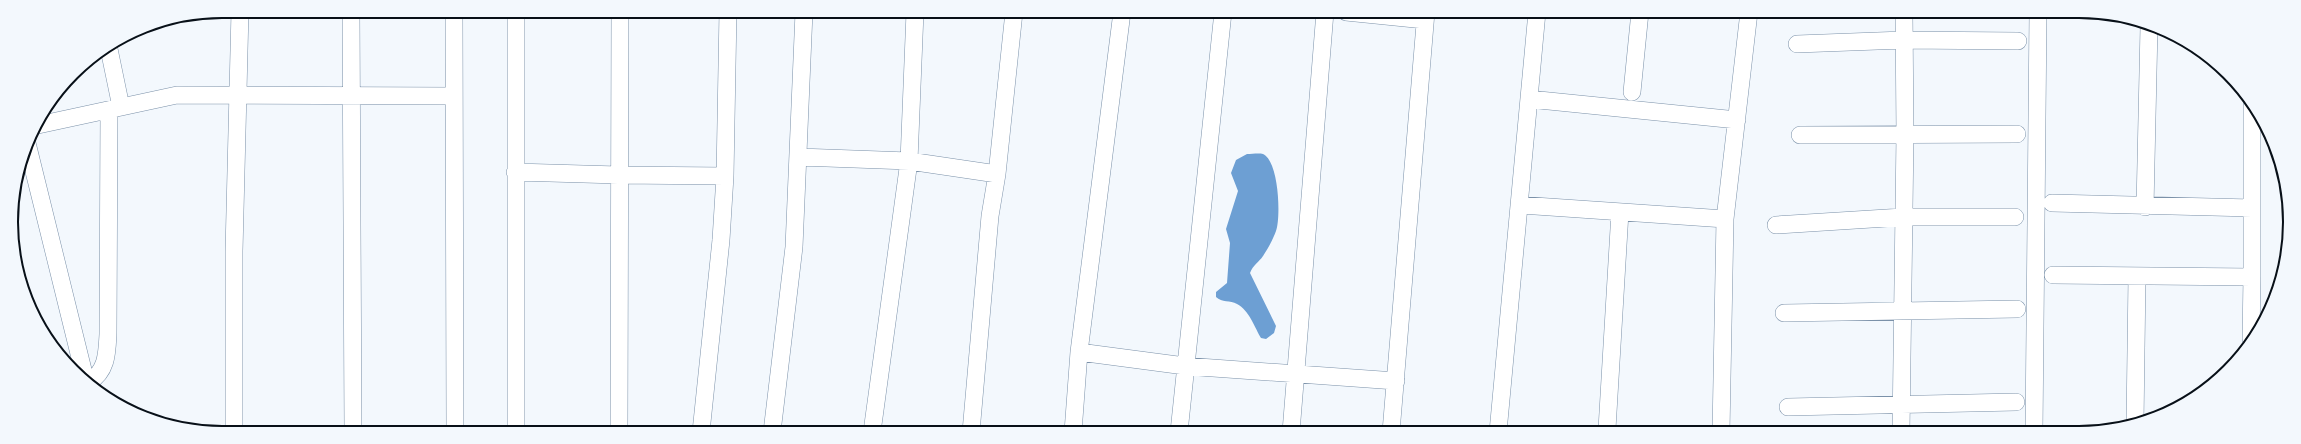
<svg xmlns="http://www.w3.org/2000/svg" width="2301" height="444" font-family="'Space Grotesk',sans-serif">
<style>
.water{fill:#6d9fd3}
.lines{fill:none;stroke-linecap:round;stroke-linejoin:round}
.minor-casing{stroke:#7b91a9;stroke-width:18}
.minor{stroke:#fff;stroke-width:17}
.rim{fill:none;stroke:#081018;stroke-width:2}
</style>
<rect width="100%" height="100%" fill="#f3f8fd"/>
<path class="water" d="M 1247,154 C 1252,154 1259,153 1263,154 C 1279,161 1281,217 1276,231 C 1273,239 1268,249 1263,256 C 1259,262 1253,265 1250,273 L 1276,326 L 1274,333 L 1266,339 L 1261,338 C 1255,328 1249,310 1237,304 C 1230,300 1222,303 1216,297 L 1216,292 L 1227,283 L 1230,243 L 1226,229 L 1238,191 L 1231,173 L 1236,160 Z"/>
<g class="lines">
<defs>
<path id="minor" d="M 351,11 L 353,431
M 454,11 L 455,431
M 1346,12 L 1425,20
M 1797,44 L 1904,40 L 2018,41
M 109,49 L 121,107
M 1632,92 L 1640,12
M 1529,99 L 1737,120
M 38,125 L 177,95 L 454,96
M 1800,135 L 2017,134
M 27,143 L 85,378
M 799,157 L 909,161 L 997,174
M 515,172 L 618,175 L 725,176
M 2052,203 L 2252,208
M 1519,205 L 1725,219
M 2145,207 L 2149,27
M 1776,225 L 1903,217 L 2015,217
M 2053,275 L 2252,277 L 2251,339
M 2252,277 L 2252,106
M 1784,313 L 2017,309
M 1079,352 L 1185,366 L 1396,381
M 89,382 C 107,371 107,353 108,334 L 109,110
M 1788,407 L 2016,402
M 2135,423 L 2137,277
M 1607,429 L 1620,212
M 234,431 L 234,251 L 240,11
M 516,431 L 516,11
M 619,432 L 620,11
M 701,432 L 721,240 L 725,176 L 728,11
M 772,432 L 794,247 L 804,12
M 872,432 L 909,161 L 915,12
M 971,432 L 990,216 L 997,174 L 1014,12
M 1073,432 L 1079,352 L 1122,12
M 1179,432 L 1223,12
M 1291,432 L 1325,12
M 1391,432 L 1426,12
M 1498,432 L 1537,12
M 1721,432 L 1725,219 L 1749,12
M 1901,432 L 1905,135 L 1904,13
M 2034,432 L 2038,13"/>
</defs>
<use href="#minor" class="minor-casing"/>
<use href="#minor" class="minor"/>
</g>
<path d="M0 0H2301V444H0ZM222 18H2079A204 204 0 0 1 2283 222V222A204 204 0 0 1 2079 426H222A204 204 0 0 1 18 222V222A204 204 0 0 1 222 18Z" fill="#f3f8fd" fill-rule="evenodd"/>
<path class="rim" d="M222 18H2079A204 204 0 0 1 2283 222V222A204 204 0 0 1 2079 426H222A204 204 0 0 1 18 222V222A204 204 0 0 1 222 18Z"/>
</svg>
